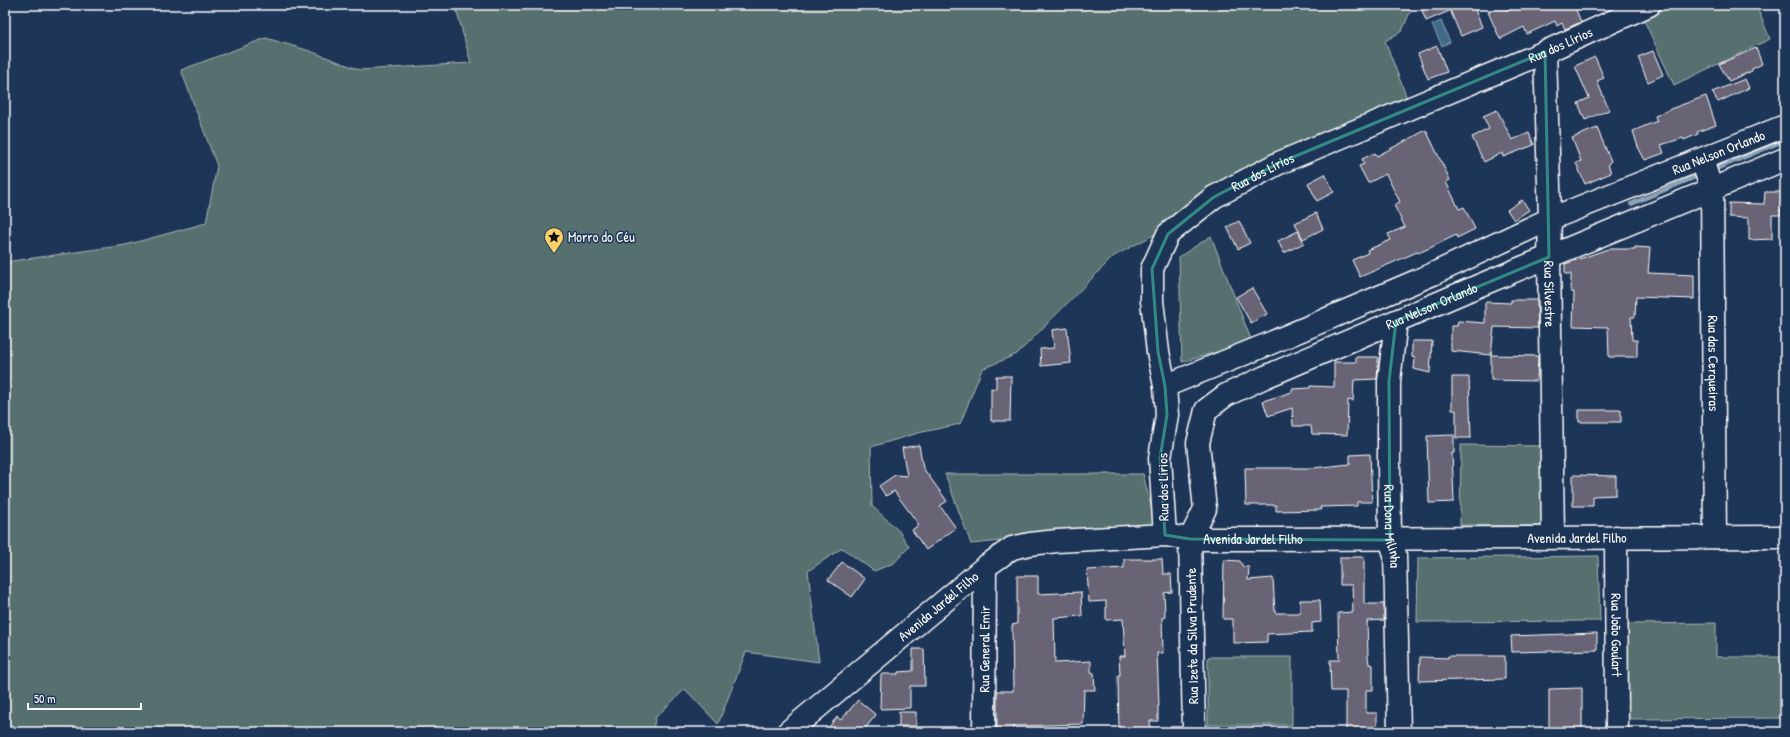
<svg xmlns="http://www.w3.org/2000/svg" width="1790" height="737" font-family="'Patrick Hand',sans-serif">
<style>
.green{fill:#55706e;stroke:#aab8b6}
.water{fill:#426989;stroke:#8ea5b8}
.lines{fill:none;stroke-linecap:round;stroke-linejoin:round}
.stream{stroke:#8ea5b8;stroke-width:4.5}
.building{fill:#686374;stroke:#fff}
.minor-casing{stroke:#fff;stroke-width:25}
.major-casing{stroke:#fff;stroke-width:25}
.minor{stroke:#1d3557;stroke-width:22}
.major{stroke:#1d3557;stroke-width:22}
.marked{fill:none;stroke:#338b84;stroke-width:3;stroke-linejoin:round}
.labels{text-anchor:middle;stroke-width:3;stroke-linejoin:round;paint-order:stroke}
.street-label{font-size:14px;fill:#fff;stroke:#1d3557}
.poi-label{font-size:14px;fill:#fff;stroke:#1d3557;text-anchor:start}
</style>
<rect width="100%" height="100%" fill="#1d3557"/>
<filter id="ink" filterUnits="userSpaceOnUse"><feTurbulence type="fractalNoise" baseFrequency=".025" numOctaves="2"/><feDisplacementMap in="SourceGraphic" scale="8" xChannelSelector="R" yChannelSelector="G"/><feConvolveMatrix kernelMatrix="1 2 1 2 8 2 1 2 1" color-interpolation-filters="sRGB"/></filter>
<g filter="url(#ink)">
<path class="green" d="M 455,5 L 1413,5 L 1402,31 L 1385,41 L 1407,98 L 1338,137 L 1114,256 L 1017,354 L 982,369 L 960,424 L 918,433 L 871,447 L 872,506 L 899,531 L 909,547 L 894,563 L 874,571 L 842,548 L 808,571 L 819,662 L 746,652 L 718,724 L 685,689 L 655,718 L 653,732 L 5,732 L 5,262 L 126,245 L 206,223 L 217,166 L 181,70 L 266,38 L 310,51 L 360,70 L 471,63 Z
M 1668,5 L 1756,5 L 1770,39 L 1674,85 L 1642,16 Z
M 1211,236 L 1252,342 L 1182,362 L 1179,257 Z
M 1461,445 L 1546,446 L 1545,526 L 1460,525 Z
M 945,474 L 1143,474 L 1156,526 L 971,544 Z
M 1598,556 L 1600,621 L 1417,622 L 1418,558 Z
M 1716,623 L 1716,657 L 1785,657 L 1785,718 L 1627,719 L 1627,624 Z
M 1208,657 L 1292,657 L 1292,725 L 1208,725 Z"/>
<path class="water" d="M 1441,21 L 1450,42 L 1442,46 L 1432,25 Z"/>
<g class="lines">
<path class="stream" d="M 1711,171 L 1785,140
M 1631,204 L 1700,175"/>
</g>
<path class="building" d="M 1420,5 L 1473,5 L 1482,27 L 1461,36 L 1450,10 L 1461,6 L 1426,21 Z
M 1503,5 L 1505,5 L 1508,11 L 1520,5 L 1574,5 L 1581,22 L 1565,29 L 1562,23 L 1557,26 L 1555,21 L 1527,34 L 1524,27 L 1500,39 L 1488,12 Z
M 1437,46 L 1447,72 L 1428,79 L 1418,54 Z
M 1756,48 L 1762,64 L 1752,69 L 1752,71 L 1729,81 L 1719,64 Z
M 1653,51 L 1663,75 L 1648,82 L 1638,57 Z
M 1595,57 L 1604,78 L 1597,81 L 1609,110 L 1585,120 L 1578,103 L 1589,98 L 1575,66 Z
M 1745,79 L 1749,88 L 1718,102 L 1712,92 Z
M 1706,96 L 1716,125 L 1697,132 L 1698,134 L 1684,140 L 1683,138 L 1661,145 L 1664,153 L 1645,160 L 1638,147 L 1633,131 L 1657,121 L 1655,116 L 1673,108 Z
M 1497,110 L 1512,140 L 1529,133 L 1534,145 L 1503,157 L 1502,153 L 1484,162 L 1472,137 L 1489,129 L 1483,116 Z
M 1597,128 L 1611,161 L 1608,164 L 1611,173 L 1585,184 L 1576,163 L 1581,161 L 1572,138 Z
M 1426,130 L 1450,180 L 1446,182 L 1459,209 L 1464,207 L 1475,229 L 1457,238 L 1456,235 L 1430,248 L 1418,253 L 1417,252 L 1360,277 L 1352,260 L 1368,253 L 1367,250 L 1391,240 L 1388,234 L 1405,227 L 1394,205 L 1400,202 L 1386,174 L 1368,183 L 1359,166 L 1364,164 L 1362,159 L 1375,153 L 1377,156 Z
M 1325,174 L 1334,192 L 1317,201 L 1308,183 Z
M 1765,192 L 1785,192 L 1785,210 L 1780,210 L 1781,215 L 1772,215 L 1772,239 L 1749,240 L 1749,218 L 1729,217 L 1729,203 L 1764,204 Z
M 1522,200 L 1529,210 L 1514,220 L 1507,210 Z
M 1316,213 L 1323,229 L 1303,239 L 1295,223 Z
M 1239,221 L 1250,243 L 1238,249 L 1227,227 Z
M 1298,231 L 1304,243 L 1284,253 L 1278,241 Z
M 1635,247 L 1650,248 L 1648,273 L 1694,275 L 1694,299 L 1636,297 L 1635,317 L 1631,317 L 1632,340 L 1637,340 L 1637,357 L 1609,357 L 1608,327 L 1573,326 L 1574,292 L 1571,292 L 1571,274 L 1565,274 L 1565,264 L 1608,249 L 1635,249 Z
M 1252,288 L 1267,314 L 1251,323 L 1236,297 Z
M 1511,300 L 1537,300 L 1538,328 L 1494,327 L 1491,355 L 1451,351 L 1451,326 L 1457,326 L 1458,321 L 1485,323 L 1485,302 L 1511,303 Z
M 1067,328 L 1071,363 L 1041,366 L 1040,349 L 1054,348 L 1052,330 Z
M 1412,341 L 1432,341 L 1430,373 L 1414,369 L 1415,358 L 1412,357 Z
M 1491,355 L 1538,356 L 1537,381 L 1491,380 Z
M 1356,357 L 1378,357 L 1378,366 L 1377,379 L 1354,380 L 1353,401 L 1348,400 L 1347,435 L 1312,434 L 1311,426 L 1293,426 L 1292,408 L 1268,416 L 1263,401 L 1292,392 L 1292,389 L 1310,388 L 1310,386 L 1334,387 L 1334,362 L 1356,362 Z
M 996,376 L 1011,376 L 1010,421 L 991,421 L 991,388 L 996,389 Z
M 1452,377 L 1469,377 L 1471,438 L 1456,438 L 1456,410 L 1452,410 Z
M 1579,410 L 1621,410 L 1621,422 L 1579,422 Z
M 1454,435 L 1454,453 L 1452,453 L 1454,502 L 1429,503 L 1427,436 Z
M 919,445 L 923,468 L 947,501 L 940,506 L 956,528 L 926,550 L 912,530 L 919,525 L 894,491 L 886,496 L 879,486 L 895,475 L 907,476 L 902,448 Z
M 1370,454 L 1372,502 L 1357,502 L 1357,506 L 1320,507 L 1321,510 L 1276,511 L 1276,505 L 1246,505 L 1245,468 L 1313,468 L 1350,464 L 1350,455 Z
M 1573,475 L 1616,476 L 1616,495 L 1593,496 L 1593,506 L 1573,506 Z
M 1340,557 L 1364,557 L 1364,604 L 1384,604 L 1384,620 L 1367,621 L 1368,656 L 1369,664 L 1373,665 L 1373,690 L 1366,690 L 1366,713 L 1377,713 L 1377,732 L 1346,732 L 1346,691 L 1331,691 L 1330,660 L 1339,660 L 1338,613 L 1353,612 L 1352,585 L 1340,585 Z
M 1124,559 L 1162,559 L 1163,574 L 1171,574 L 1172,592 L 1164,593 L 1165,617 L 1162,618 L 1163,653 L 1157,653 L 1159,706 L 1158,706 L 1158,721 L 1150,721 L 1151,732 L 1119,732 L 1118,675 L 1120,675 L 1119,656 L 1125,656 L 1123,619 L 1106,620 L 1106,601 L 1089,602 L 1087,570 L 1124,568 Z
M 1224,560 L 1240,561 L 1243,567 L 1249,567 L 1248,580 L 1273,578 L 1275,613 L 1300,613 L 1300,600 L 1320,600 L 1321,622 L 1312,623 L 1312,632 L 1267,634 L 1267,642 L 1233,643 L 1233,619 L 1223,619 Z
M 842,562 L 865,579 L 852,597 L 828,580 Z
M 1017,576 L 1038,576 L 1038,594 L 1081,592 L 1082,616 L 1054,618 L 1055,663 L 1091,661 L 1091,672 L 1094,673 L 1095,690 L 1084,690 L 1083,724 L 1014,726 L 1014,732 L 997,732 L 997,691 L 1013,691 L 1012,625 L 1017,624 Z
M 1597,633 L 1597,650 L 1512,652 L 1511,636 Z
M 913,649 L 924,649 L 925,686 L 910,686 L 910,708 L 880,709 L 881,674 L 898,674 L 898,672 L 913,671 Z
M 1448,656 L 1505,656 L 1505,679 L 1419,681 L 1420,657 L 1448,658 Z
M 1582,688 L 1582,732 L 1549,732 L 1549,689 Z
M 858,700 L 876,715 L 862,732 L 825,732 L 837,717 L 841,720 Z
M 899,712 L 916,712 L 916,726 L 899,726 Z"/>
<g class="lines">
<defs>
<g id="minor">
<path id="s1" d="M 1545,52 L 1550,219 L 1549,257 L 1553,537"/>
<path id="s2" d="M 1702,160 L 1712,190 L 1715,537"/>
<path id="s3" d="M 1396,321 L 1389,381 L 1389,464 L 1390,540 L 1395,554 L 1399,732"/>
<path id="s4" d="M 1165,386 L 1266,345 L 1433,274 L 1550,219 L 1785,126"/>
<path id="s5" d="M 1165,535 L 1160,458 L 1167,415 L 1165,386 L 1158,352 L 1152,301 L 1152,269 L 1168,234 L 1214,197 L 1279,163 L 1545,52 L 1649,5"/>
<path id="s6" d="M 1616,537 L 1617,732"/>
<path id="s7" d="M 984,732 L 985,567"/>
<path id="s8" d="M 1194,732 L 1190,539 L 1205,509 L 1198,443 L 1206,410 L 1226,395 L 1265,377 L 1478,286 L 1785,159"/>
</g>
<g id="major">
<path id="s9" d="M 788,732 L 985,567 L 1012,548 L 1030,544 L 1057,541 L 1165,535 L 1190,539 L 1257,539 L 1785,537"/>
</g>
</defs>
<use href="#minor" class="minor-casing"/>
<use href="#major" class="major-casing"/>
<use href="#minor" class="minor"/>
<use href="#major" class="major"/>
</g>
</g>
<path class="marked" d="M 1545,52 L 1549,257 L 1396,321 L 1389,381 L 1390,540 L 1190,539 L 1165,535 L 1160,458 L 1167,415 L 1165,386 L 1158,352 L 1152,269 L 1168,234 L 1214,197 L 1279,163 Z"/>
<defs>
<symbol id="sight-pin" viewBox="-11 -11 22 30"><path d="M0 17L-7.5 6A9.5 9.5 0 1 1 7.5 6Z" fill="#ffd166" stroke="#1d3557"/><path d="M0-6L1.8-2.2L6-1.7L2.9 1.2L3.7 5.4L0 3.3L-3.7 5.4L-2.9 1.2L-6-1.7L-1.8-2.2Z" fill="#111"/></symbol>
</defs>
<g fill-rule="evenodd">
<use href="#sight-pin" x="543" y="226" width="22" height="30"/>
</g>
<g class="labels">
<g class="street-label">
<text dy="5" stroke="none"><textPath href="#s5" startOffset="744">Rua dos Lírios</textPath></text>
<text dy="5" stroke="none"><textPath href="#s4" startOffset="601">Rua Nelson Orlando</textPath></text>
<text dy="5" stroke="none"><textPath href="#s5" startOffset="420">Rua dos Lírios</textPath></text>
<text dy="5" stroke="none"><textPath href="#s1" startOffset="242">Rua Silvestre</textPath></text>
<text dy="5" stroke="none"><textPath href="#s8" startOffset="576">Rua Nelson Orlando</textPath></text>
<text dy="5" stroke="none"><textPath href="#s2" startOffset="205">Rua das Cerqueiras</textPath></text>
<text transform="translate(1163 487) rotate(-91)" y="5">Rua dos Lírios</text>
<text dy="5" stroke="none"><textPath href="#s3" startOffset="206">Rua Dona Milinha</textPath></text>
<text dy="5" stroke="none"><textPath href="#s9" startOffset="856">Avenida Jardel Filho</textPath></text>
<text dy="5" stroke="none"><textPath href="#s9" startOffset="532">Avenida Jardel Filho</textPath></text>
<text dy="5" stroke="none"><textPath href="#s9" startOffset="196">Avenida Jardel Filho</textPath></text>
<text dy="5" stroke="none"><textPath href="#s6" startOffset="98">Rua João Goulart</textPath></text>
<text transform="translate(1192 636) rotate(-91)" y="5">Rua Izete da Silva Prudente</text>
<text dy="5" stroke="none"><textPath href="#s7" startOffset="83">Rua General Emir</textPath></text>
</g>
<g class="poi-label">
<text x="568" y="242">Morro do Céu</text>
</g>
</g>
<rect width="1790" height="737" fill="none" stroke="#1d3557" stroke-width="20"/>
<rect x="10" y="10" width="1770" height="717" fill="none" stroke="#fff" stroke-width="1.5" filter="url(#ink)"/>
<path d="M28 703v6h113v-6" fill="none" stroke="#ffffff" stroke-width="2"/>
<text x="34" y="703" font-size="12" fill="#ffffff" stroke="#1d3557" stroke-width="3" paint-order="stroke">50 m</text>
</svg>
